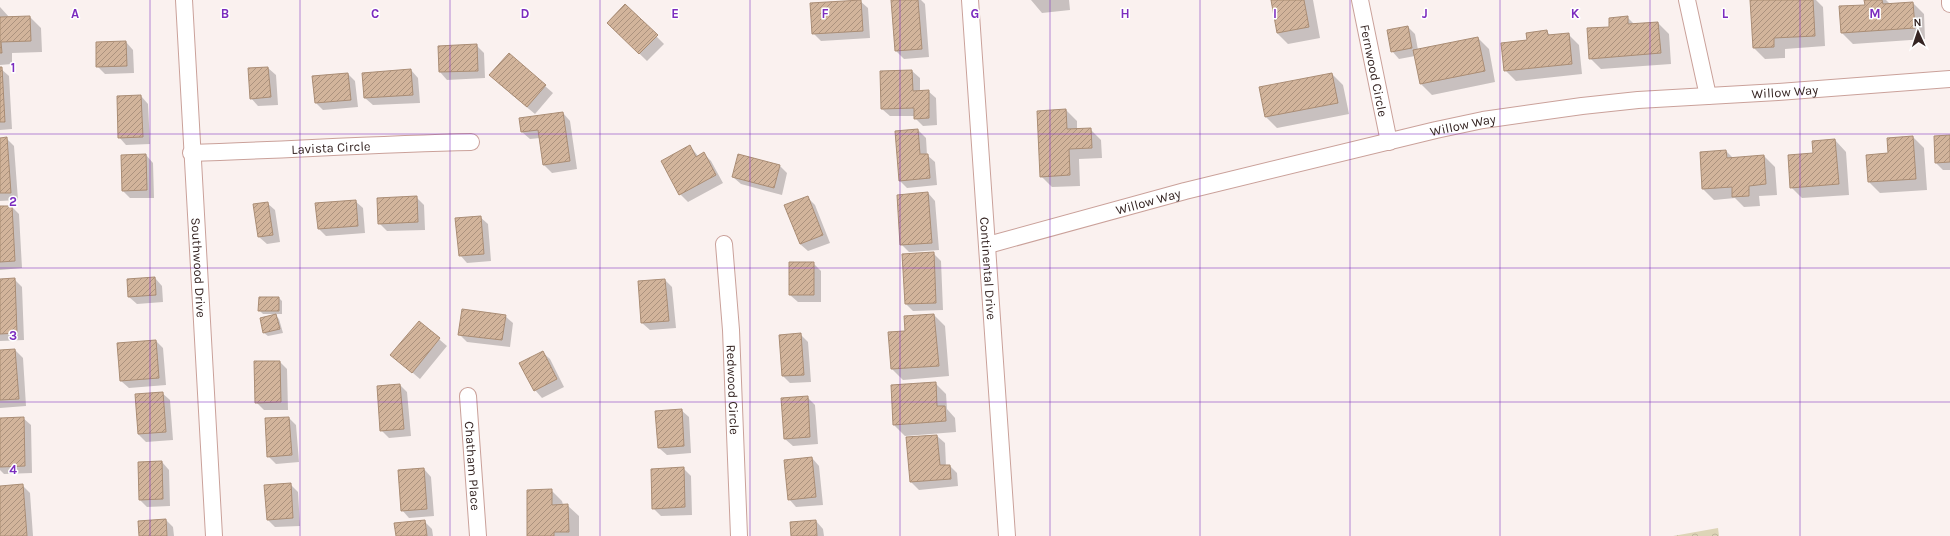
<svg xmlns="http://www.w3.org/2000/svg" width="1950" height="536" font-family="Karla,sans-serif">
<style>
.forest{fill:url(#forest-crowns)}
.shadow{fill:#0003}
.building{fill:url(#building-hatch);stroke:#aa8d75}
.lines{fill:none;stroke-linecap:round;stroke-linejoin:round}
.minor-casing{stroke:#caa19a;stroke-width:18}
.minor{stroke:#fff;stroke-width:16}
.grid{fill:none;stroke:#7b2cbf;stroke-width:1;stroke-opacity:0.55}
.labels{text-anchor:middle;stroke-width:3;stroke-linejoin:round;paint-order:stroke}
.street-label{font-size:13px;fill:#352523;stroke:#fff}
.grid-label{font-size:13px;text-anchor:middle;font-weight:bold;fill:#7b2cbf;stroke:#fff;stroke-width:3;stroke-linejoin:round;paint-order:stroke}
</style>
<defs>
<pattern id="forest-crowns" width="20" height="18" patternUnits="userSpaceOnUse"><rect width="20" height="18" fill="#ddd5b7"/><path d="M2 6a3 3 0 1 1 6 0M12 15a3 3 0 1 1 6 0" fill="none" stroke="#beb79d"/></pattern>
<pattern id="building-hatch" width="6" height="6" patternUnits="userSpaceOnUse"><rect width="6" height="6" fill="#d2b49b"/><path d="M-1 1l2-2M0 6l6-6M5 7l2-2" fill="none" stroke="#ab927e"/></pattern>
</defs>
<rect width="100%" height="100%" fill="#faf1ef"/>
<path class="forest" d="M 1718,528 L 1719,536 L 1673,536 Z"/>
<path class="shadow" d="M 892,0 L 921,0 L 925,4 L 929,57 L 904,59 L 896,51 Z
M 1031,0 L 1069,0 L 1070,10 L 1042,13 Z
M 1272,0 L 1313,0 L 1320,38 L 1288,44 L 1277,33 Z
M 1751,0 L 1816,0 L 1823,7 L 1825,46 L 1785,49 L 1785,58 L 1765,59 L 1754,48 Z
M 1865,0 L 1886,0 L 1890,4 L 1913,3 L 1924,14 L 1925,39 L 1853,44 L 1842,33 L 1866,6 Z
M 860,1 L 868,8 L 870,38 L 821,41 L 813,33 Z
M 625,5 L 664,44 L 647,61 L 608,23 Z
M 0,7 L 10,18 L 30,17 L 41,28 L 42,52 L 12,53 L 12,64 L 0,65 Z
M 1627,17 L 1635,25 L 1658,23 L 1669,34 L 1671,64 L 1601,69 L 1590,58 L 1610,28 Z
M 1408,27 L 1415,34 L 1418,50 L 1478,38 L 1489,49 L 1495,82 L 1432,95 L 1421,84 L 1415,56 L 1399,59 L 1392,51 Z
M 1547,32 L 1551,36 L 1568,34 L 1579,45 L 1582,74 L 1516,81 L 1505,70 L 1529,41 Z
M 126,42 L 133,50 L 134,73 L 105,74 L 97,66 Z
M 476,45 L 484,53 L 485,78 L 447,80 L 440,72 L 439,47 Z
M 0,68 L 9,76 L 12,129 L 0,130 Z
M 268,68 L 276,75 L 278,105 L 258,106 L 251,98 Z
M 411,70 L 418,78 L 420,103 L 373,105 L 365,98 Z
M 912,71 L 920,78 L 920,91 L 928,91 L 936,98 L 937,125 L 923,126 L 915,118 L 915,116 L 890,116 L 882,109 L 881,72 Z
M 348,74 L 355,81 L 358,107 L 323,110 L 316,103 Z
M 1332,74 L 1343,85 L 1349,114 L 1277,128 L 1266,117 Z
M 498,83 L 545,86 L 553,93 L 535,114 Z
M 141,96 L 148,104 L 150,144 L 126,145 L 119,137 Z
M 1066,110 L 1077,121 L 1077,130 L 1090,129 L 1101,140 L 1102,158 L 1079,159 L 1080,186 L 1052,187 L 1041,176 Z
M 563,113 L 570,121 L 577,169 L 552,173 L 544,165 L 540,138 L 530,139 L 522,132 Z
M 918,130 L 926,138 L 927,155 L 935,162 L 937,185 L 907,188 L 899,180 Z
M 1950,136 L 1950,170 L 1943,170 L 1936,163 Z
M 1913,137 L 1924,148 L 1927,190 L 1880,193 L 1869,182 Z
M 6,138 L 14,146 L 18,200 L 0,201 L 0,139 Z
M 1835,140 L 1846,152 L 1849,195 L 1802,198 L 1791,187 Z
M 690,146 L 698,156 L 703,153 L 711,161 L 723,183 L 688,202 L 680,194 Z
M 1726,151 L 1734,159 L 1764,156 L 1775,167 L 1777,195 L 1759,196 L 1760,206 L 1744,207 L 1735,198 L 1714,200 L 1703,189 Z
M 146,155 L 153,163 L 154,198 L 130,198 L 123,191 Z
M 738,156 L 780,166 L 787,173 L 782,195 L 741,184 L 733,177 Z
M 928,193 L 935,201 L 939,250 L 909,252 L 901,244 Z
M 416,197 L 424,205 L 425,230 L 387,231 L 379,223 Z
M 807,197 L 815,205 L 830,243 L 808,251 L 800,244 Z
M 355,201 L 363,208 L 365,233 L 326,236 L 319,229 Z
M 267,203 L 275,210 L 280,242 L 267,244 L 259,237 Z
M 0,207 L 12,207 L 19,214 L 22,268 L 0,270 Z
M 480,217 L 488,224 L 491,261 L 467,263 L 460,255 Z
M 933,253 L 941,261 L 943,310 L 913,311 L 906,304 Z
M 813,263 L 821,271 L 821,302 L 798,302 L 790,295 Z
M 155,278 L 162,286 L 163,302 L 137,304 L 129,297 Z
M 14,279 L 22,287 L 24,340 L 0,341 L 0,280 Z
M 665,280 L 672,287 L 676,328 L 650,330 L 642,323 Z
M 279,298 L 282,301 L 282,314 L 263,314 L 259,310 Z
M 934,315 L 945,326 L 949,376 L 903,380 L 892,369 L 889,333 L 906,332 Z
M 276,316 L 279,319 L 283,333 L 268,336 L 264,333 Z
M 505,316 L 513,323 L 510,347 L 467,342 L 459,334 Z
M 419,322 L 447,346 L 420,379 L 392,355 Z
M 800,334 L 808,342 L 811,382 L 790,383 L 783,376 Z
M 156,341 L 163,348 L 166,385 L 129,388 L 121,381 Z
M 15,350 L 23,358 L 26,406 L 0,408 L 0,351 Z
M 542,352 L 550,359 L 564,387 L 542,398 L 535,390 Z
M 280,362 L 287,369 L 288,410 L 264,410 L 256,402 Z
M 935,383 L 946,394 L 947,409 L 955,418 L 956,432 L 905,436 L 894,425 Z
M 400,385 L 407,392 L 411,436 L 389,438 L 381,430 Z
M 162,393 L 170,400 L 173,440 L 146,442 L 138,434 L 136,395 Z
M 807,397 L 815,405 L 818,444 L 793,446 L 785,439 Z
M 681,410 L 689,417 L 691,453 L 667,455 L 659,448 Z
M 23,418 L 31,425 L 32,473 L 4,474 L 0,470 L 0,419 Z
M 289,418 L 296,425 L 299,462 L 276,464 L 268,456 Z
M 937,436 L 945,443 L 946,466 L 950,466 L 957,473 L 958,486 L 919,490 L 911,482 L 907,438 Z
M 812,458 L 819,466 L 823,505 L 796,507 L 789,499 Z
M 162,462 L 169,470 L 170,506 L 147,507 L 140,500 Z
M 683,468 L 691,476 L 692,515 L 661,516 L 653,508 Z
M 424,469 L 431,477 L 434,516 L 409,518 L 402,510 Z
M 290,484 L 298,492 L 300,526 L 275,527 L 268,520 Z
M 22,485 L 30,493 L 33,536 L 0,536 L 0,487 Z
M 551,490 L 562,501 L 563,505 L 567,505 L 579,516 L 579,536 L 528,536 Z
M 166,520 L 173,527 L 174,536 L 140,536 Z
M 816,521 L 823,529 L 824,536 L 792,536 Z
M 425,522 L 432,529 L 433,536 L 397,536 Z"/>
<path class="building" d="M 861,0 L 863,31 L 812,34 L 810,3 Z
M 891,0 L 918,0 L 922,49 L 895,51 Z
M 1271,0 L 1304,0 L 1309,27 L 1277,33 Z
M 1750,0 L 1813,0 L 1815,36 L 1774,38 L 1774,47 L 1753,48 Z
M 1864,0 L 1882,0 L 1883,4 L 1913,2 L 1915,28 L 1841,33 L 1839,6 L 1865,5 Z
M 625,4 L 658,35 L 639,54 L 607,23 Z
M 30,16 L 31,41 L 1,42 L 2,53 L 0,53 L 0,17 Z
M 1628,16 L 1628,24 L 1658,22 L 1661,53 L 1589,59 L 1587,28 L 1609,27 L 1609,18 Z
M 1408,26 L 1412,48 L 1391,52 L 1387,30 Z
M 1547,30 L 1548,35 L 1569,33 L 1572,64 L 1504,71 L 1501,43 L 1527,40 L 1526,33 Z
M 1478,37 L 1485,71 L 1420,84 L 1413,50 Z
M 126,41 L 127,66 L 96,67 L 96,42 Z
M 477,44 L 478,71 L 439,72 L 438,46 Z
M 509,53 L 546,85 L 527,107 L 489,75 Z
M 0,67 L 2,67 L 5,122 L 0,122 Z
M 268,67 L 271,97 L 250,99 L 248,68 Z
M 411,69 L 413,95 L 364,98 L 362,73 Z
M 912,70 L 913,91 L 929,90 L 929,118 L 914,119 L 914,108 L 881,109 L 880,71 Z
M 348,73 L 351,100 L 315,103 L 312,76 Z
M 1332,73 L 1338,103 L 1265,117 L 1259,87 Z
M 141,95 L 143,137 L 118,138 L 117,96 Z
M 1066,109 L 1067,129 L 1091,128 L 1092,148 L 1069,149 L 1070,175 L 1040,177 L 1037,111 Z
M 563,112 L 570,161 L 543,165 L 538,130 L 521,132 L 519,118 Z
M 918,129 L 920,154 L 928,154 L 930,178 L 899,181 L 895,131 Z
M 1950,135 L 1950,162 L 1935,163 L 1934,136 Z
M 1913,136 L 1916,179 L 1868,182 L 1866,155 L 1888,153 L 1887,138 Z
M 7,137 L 11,193 L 0,193 L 0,138 Z
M 1835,139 L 1839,184 L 1790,188 L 1788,155 L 1813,153 L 1812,141 Z
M 690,145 L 696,157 L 704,152 L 716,175 L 679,195 L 661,161 Z
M 1726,150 L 1727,158 L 1764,155 L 1766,184 L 1749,186 L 1749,196 L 1732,197 L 1732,187 L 1702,189 L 1700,152 Z
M 146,154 L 147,190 L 122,191 L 121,155 Z
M 738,154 L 780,165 L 774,188 L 732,177 Z
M 928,192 L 932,243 L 900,245 L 897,195 Z
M 417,196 L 418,222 L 378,224 L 377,198 Z
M 808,196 L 823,235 L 800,244 L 784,205 Z
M 356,200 L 358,226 L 318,229 L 315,203 Z
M 268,202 L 273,235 L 258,237 L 253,204 Z
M 0,206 L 12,206 L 15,261 L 0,262 Z
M 481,216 L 484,254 L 459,256 L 455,218 Z
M 934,252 L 936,303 L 905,304 L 902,254 Z
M 789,262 L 814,262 L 814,295 L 789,295 Z
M 155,277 L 156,295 L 128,297 L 127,279 Z
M 15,278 L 17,333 L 0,334 L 0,279 Z
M 665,279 L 669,321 L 641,323 L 638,281 Z
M 259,297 L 279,297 L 279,311 L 258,311 Z
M 462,309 L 506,315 L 502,340 L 458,335 Z
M 276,314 L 280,329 L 263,333 L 260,318 Z
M 934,314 L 939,366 L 891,369 L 888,332 L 905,331 L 904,316 Z
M 419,321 L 440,338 L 412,373 L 390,355 Z
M 801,333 L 804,375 L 782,376 L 779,335 Z
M 156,340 L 159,378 L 120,381 L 117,343 Z
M 15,349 L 19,399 L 0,400 L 0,350 Z
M 543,351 L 557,379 L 534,391 L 519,363 Z
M 254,361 L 280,361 L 281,402 L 255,403 Z
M 936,382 L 937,406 L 945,406 L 946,421 L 893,425 L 891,385 Z
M 400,384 L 404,429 L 380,431 L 377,386 Z
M 163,392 L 166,432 L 138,434 L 135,394 Z
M 808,396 L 810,437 L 784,439 L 781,398 Z
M 682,409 L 684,446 L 658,448 L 655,411 Z
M 24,417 L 25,466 L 0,467 L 0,418 Z
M 289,417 L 292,455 L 267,457 L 265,418 Z
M 937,435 L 940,465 L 950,465 L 951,479 L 910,482 L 906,437 Z
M 812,457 L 816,497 L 788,500 L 784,460 Z
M 162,461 L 163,499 L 139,500 L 138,462 Z
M 684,467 L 685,507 L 652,509 L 651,469 Z
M 424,468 L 427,509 L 401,511 L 398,470 Z
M 291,483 L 293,518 L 267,520 L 264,485 Z
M 23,484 L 27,536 L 0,536 L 0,486 Z
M 552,489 L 552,505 L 568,504 L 569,532 L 554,532 L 554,536 L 527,536 L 527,490 Z
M 166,519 L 167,536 L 139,536 L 138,521 Z
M 425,520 L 427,536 L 396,536 L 394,523 Z
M 816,520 L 817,536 L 791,536 L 790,522 Z"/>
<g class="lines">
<defs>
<g id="minor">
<path id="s1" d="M 184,0 L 214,536"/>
<path id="s2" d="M 970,0 L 1007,536"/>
<path id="s3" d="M 1360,0 L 1389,142"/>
<path d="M 1687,0 L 1708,96"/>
<path d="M 1950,0 L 1950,4"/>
<path id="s4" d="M 191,153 C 285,150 378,144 471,142"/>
<path id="s5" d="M 724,244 L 731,330 L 739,536"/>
<path id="s6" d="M 988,245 L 1185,191 L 1436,130 L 1483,120 L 1582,106 L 1638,100 L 1778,92 L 1950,79"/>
<path id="s7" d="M 468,396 L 478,536"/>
</g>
</defs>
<use href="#minor" class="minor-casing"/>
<use href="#minor" class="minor"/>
</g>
<path class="grid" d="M 150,0 L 150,536M 300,0 L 300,536M 450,0 L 450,536M 600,0 L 600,536M 750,0 L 750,536M 900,0 L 900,536M 1050,0 L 1050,536M 1200,0 L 1200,536M 1350,0 L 1350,536M 1500,0 L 1500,536M 1650,0 L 1650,536M 1800,0 L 1800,536M 0,134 L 1950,134M 0,268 L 1950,268M 0,402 L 1950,402"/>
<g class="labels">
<g class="street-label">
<text dy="5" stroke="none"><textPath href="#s3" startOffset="72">Fernwood Circle</textPath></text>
<text dy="5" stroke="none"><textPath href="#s6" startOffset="814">Willow Way</textPath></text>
<text dy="5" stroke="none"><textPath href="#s6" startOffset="490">Willow Way</textPath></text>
<text dy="5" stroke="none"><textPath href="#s4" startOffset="140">Lavista Circle</textPath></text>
<text dy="5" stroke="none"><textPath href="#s6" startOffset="166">Willow Way</textPath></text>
<text dy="5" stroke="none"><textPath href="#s1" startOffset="268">Southwood Drive</textPath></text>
<text dy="5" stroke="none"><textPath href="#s2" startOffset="269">Continental Drive</textPath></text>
<text dy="5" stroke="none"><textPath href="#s5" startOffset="146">Redwood Circle</textPath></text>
<text dy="5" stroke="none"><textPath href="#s7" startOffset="70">Chatham Place</textPath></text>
</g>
</g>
<g class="grid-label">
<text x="75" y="18">A</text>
<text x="225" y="18">B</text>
<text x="375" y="18">C</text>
<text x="525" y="18">D</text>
<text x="675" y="18">E</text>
<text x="825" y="18">F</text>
<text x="975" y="18">G</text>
<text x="1125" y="18">H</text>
<text x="1275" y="18">I</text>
<text x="1425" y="18">J</text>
<text x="1575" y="18">K</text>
<text x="1725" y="18">L</text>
<text x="1875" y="18">M</text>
<text x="13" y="72">1</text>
<text x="13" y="206">2</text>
<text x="13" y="340">3</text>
<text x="13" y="474">4</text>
</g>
<g transform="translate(1918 32) rotate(357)" stroke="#ffffff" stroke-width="3" paint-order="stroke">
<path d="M0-3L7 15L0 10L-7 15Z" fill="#352523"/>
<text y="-6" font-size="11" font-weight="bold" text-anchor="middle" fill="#352523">N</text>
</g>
</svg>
